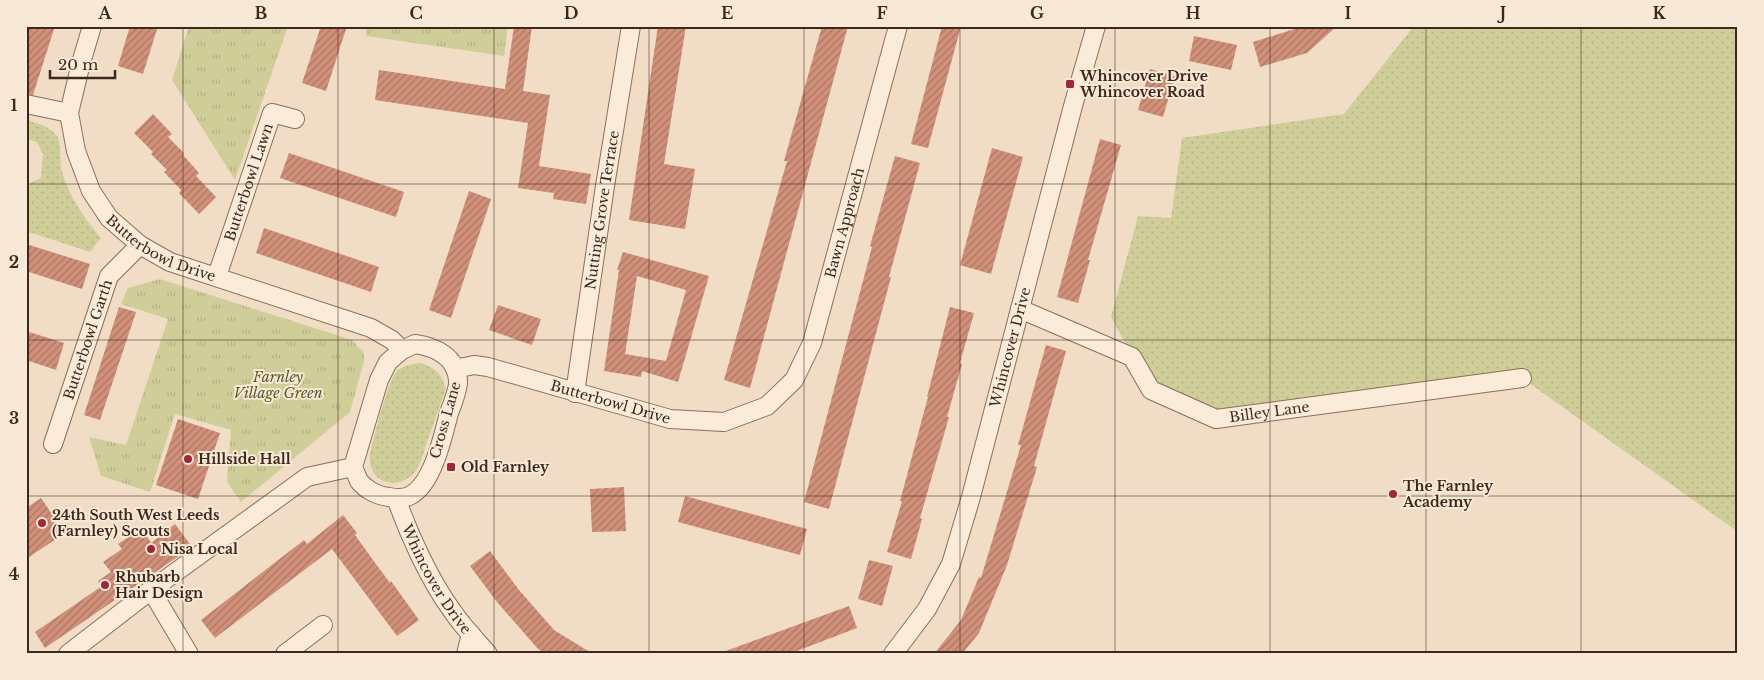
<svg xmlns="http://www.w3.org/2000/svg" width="1764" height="680" font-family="'Libre Baskerville',serif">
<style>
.grass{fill:url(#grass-dots)}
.park{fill:url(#park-tufts)}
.building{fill:url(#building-hatch);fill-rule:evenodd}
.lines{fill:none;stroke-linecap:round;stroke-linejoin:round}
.street-casing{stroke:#8d6d5a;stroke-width:20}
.street{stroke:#fbecda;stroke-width:18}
.grid{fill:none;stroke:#3d281f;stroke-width:1;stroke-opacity:0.55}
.poi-dot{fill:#a0263b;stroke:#f8e8d6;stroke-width:2}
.labels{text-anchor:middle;stroke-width:4;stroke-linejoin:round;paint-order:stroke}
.poi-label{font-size:14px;font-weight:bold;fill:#3d281f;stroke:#f8e8d6;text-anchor:start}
.street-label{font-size:14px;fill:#3d281f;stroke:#f8e8d6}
.park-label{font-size:14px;font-style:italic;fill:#555a24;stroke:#f8e8d6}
.neatline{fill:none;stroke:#3d281f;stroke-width:2}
.grid-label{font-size:16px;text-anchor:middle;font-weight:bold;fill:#3d281f}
</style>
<defs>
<pattern id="grass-dots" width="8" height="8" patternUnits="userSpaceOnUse" patternTransform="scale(1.25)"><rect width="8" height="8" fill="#d0ce98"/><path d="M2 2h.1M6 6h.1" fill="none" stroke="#b4b183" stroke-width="1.8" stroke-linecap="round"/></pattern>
<pattern id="park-tufts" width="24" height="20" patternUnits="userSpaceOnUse" patternTransform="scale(1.25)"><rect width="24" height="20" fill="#d0ce98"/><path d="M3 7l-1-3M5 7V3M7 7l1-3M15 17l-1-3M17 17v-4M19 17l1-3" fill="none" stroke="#b4b183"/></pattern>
<pattern id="building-hatch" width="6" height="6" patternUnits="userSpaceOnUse" patternTransform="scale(1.25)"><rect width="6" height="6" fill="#d19079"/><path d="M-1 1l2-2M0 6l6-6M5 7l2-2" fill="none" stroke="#ab7663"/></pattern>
</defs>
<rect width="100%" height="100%" fill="#f1ddc6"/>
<path class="grass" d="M 1414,26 L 1738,26 L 1738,532 L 1522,378 L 1216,419 L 1151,390 L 1111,317 L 1138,216 L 1171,218 L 1182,138 L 1344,114 Z
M 26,120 C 39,124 48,125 57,136 C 62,143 59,162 62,171 C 68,195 85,219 101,238 L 90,252 L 26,231 L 26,188 L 28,184 L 41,178 L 43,154 L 37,142 L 26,139 Z
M 421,363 C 436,369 441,372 446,389 C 440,406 434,422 428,439 C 424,451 421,465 413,474 C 405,483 391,485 381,480 C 371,474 369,463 370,453 C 375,436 387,380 398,370 C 405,365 412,364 421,363 Z"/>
<path class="park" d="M 189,26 L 288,26 L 235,180 L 172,80 Z
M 367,26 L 508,26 L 504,56 L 366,36 Z
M 160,279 L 352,340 L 364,353 L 364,361 L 350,412 L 241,502 L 227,482 L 231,430 L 175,414 L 150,492 L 101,476 L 89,437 L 126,445 L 168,319 L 121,304 L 128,288 Z"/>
<path class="building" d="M 26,26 L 55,26 L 33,95 L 26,94 Z
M 130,26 L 158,26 L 143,74 L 118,66 Z
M 321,26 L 347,26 L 326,91 L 302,83 Z
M 514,26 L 532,26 L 523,91 L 550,95 L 539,166 L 591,174 L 586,204 L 553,199 L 554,193 L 518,188 L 528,123 L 375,100 L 379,70 L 505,89 Z
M 658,26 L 686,26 L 664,164 L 695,169 L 685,229 L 629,220 Z
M 822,26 L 848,26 L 750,388 L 724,380 L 787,161 L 784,161 Z
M 942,26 L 961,26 L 928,148 L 911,144 Z
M 1304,26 L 1337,26 L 1307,53 L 1260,67 L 1253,42 Z
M 1194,36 L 1237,45 L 1231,70 L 1189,61 Z
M 1150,69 L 1175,76 L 1163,117 L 1138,110 Z
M 153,114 L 172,134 L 168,137 L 184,153 L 183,155 L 199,173 L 196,176 L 216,197 L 199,214 L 179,193 L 181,190 L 164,172 L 167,170 L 151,154 L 153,152 L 134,133 Z
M 1100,139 L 1121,145 L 1088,260 L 1090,260 L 1078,303 L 1057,297 Z
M 992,148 L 1023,157 L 991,274 L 960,265 Z
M 289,153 L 404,192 L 396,217 L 280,178 Z
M 895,156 L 920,163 L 889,277 L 891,277 L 829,509 L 804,502 L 872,247 L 870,246 Z
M 469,191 L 491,199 L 451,318 L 429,310 Z
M 264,228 L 379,267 L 371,292 L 256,253 Z
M 26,244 L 90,264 L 82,289 L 26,271 Z
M 623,252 L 709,276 L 678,382 L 642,371 L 641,377 L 604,371 L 619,270 L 617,270 ZM 637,276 L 686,290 L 666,361 L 625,354 Z
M 498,305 L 541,319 L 532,345 L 489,330 Z
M 119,307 L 136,312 L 100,420 L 84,415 Z
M 950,307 L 974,313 L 960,363 L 962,364 L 947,417 L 949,417 L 920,518 L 922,519 L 911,559 L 887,552 L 902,501 L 900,501 L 928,397 L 927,397 Z
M 26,331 L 64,343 L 56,370 L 26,360 Z
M 1046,345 L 1066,351 L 1034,466 L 1037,467 L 1007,565 L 979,633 L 962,654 L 934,654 L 961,620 L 979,577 L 981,578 L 1021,445 L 1018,445 Z
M 178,419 L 220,433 L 198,499 L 156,485 Z
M 624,487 L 626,531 L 592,532 L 590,489 Z
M 685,496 L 807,529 L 800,555 L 678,522 Z
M 41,498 L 65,533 L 26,559 L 26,508 Z
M 343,515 L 357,533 L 355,535 L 373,560 L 390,583 L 391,581 L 419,620 L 397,636 L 332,549 L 215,638 L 201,620 L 304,540 L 307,544 Z
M 175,524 L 192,547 L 45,648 L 35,632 L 102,586 L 98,581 L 111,572 L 103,562 L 122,549 L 118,544 L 142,528 L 151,543 Z
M 490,551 L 519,590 L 554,630 L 593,654 L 546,654 L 538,649 L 497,602 L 470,566 Z
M 869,560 L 893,566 L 882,606 L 858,599 Z
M 849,606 L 857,628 L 789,654 L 723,654 L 723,652 Z"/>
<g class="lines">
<defs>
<g id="street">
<path id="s1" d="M 92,26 L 81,63 L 69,113 L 76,151 L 91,191 L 109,218 L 140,245 L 170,262 L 371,328 L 392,340 L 402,350"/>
<path d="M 26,104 L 69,113"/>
<path id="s2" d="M 217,276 L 272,113 L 295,119"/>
<path id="s3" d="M 1020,309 L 1132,357 L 1151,390 L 1216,419 L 1522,378"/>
<path d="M 415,344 C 435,347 456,356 458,380 C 459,388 452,405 449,413 C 443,436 433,483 411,495 C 405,499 395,498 389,497 C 378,496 366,490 359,481 C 357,477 355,471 353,467 L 379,380 L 388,362 L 402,350 Z"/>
<path id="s4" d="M 455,369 L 474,365 L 488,367 L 670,419 L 724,422 L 767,406 L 794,380 L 812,343 L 898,26"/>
<path id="s5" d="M 575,393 L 605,186 L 631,26"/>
<path id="s6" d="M 53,444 L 109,276 L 140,245"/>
<path id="s7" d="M 396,498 C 409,535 430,581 453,612 C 463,627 476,640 488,654"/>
<path d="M 151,590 L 189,654"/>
<path d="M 68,654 L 151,590 L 307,477 L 353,467"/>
<path d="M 285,654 L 323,625"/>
<path d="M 466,654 L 471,634"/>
<path id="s8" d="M 893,654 L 927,609 L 951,564 L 971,497 L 1073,106 L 1096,26"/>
</g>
</defs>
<use href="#street" class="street-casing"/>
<use href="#street" class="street"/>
</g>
<path class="grid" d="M 183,26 L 183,654M 338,26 L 338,654M 494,26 L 494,654M 649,26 L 649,654M 804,26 L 804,654M 960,26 L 960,654M 1115,26 L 1115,654M 1270,26 L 1270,654M 1426,26 L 1426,654M 1581,26 L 1581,654M 26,184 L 1738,184M 26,340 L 1738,340M 26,496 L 1738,496"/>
<g class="poi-dot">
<rect x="1065" y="79" width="10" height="10" rx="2.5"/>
<circle cx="188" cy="459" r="5"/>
<rect x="446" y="462" width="10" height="10" rx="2.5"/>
<circle cx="1393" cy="494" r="5"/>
<circle cx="42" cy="523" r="5"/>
<circle cx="151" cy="549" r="5"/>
<circle cx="105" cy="585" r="5"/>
</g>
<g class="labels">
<g class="poi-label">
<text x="1080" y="81">Whincover Drive<tspan x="1080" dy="16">Whincover Road</tspan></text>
<text x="198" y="464">Hillside Hall</text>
<text x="461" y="472">Old Farnley</text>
<text x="1403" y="491">The Farnley<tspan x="1403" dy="16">Academy</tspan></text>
<text x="52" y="520">24th South West Leeds<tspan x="52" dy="16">(Farnley) Scouts</tspan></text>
<text x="161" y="554">Nisa Local</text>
<text x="115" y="582">Rhubarb<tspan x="115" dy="16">Hair Design</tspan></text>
</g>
<g class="street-label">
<text dy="5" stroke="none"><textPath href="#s2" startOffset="99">Butterbowl Lawn</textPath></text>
<text dy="5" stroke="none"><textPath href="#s5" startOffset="185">Nutting Grove Terrace</textPath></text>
<text dy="5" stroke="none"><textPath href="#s4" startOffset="526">Bawn Approach</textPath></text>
<text dy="5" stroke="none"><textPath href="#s1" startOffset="265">Butterbowl Drive</textPath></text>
<text dy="5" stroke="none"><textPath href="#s6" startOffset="110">Butterbowl Garth</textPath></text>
<text dy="5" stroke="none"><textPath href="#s8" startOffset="332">Whincover Drive</textPath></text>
<text dy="5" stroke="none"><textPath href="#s4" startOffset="161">Butterbowl Drive</textPath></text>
<text dy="5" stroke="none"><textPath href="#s3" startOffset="285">Billey Lane</textPath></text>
<text transform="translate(445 420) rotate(-74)" y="5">Cross Lane</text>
<text dy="5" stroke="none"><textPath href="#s7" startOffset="91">Whincover Drive</textPath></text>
</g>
<g class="park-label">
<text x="278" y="382">Farnley<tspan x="278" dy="16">Village Green</tspan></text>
</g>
</g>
<rect width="1764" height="680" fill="none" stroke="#f8e8d6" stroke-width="55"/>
<path d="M50 70v8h65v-8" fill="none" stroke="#3d281f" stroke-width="2.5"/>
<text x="58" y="70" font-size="15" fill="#3d281f" stroke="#f8e8d6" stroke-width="4" paint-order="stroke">20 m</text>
<rect x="28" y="28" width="1708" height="624" class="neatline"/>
<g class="grid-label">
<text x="105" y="19">A</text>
<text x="261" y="19">B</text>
<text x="416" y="19">C</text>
<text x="571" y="19">D</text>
<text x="727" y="19">E</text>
<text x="882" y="19">F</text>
<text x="1037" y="19">G</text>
<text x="1193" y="19">H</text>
<text x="1348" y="19">I</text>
<text x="1503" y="19">J</text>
<text x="1659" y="19">K</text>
<text x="14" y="111">1</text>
<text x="14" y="268">2</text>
<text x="14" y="424">3</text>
<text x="14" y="580">4</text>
</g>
</svg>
